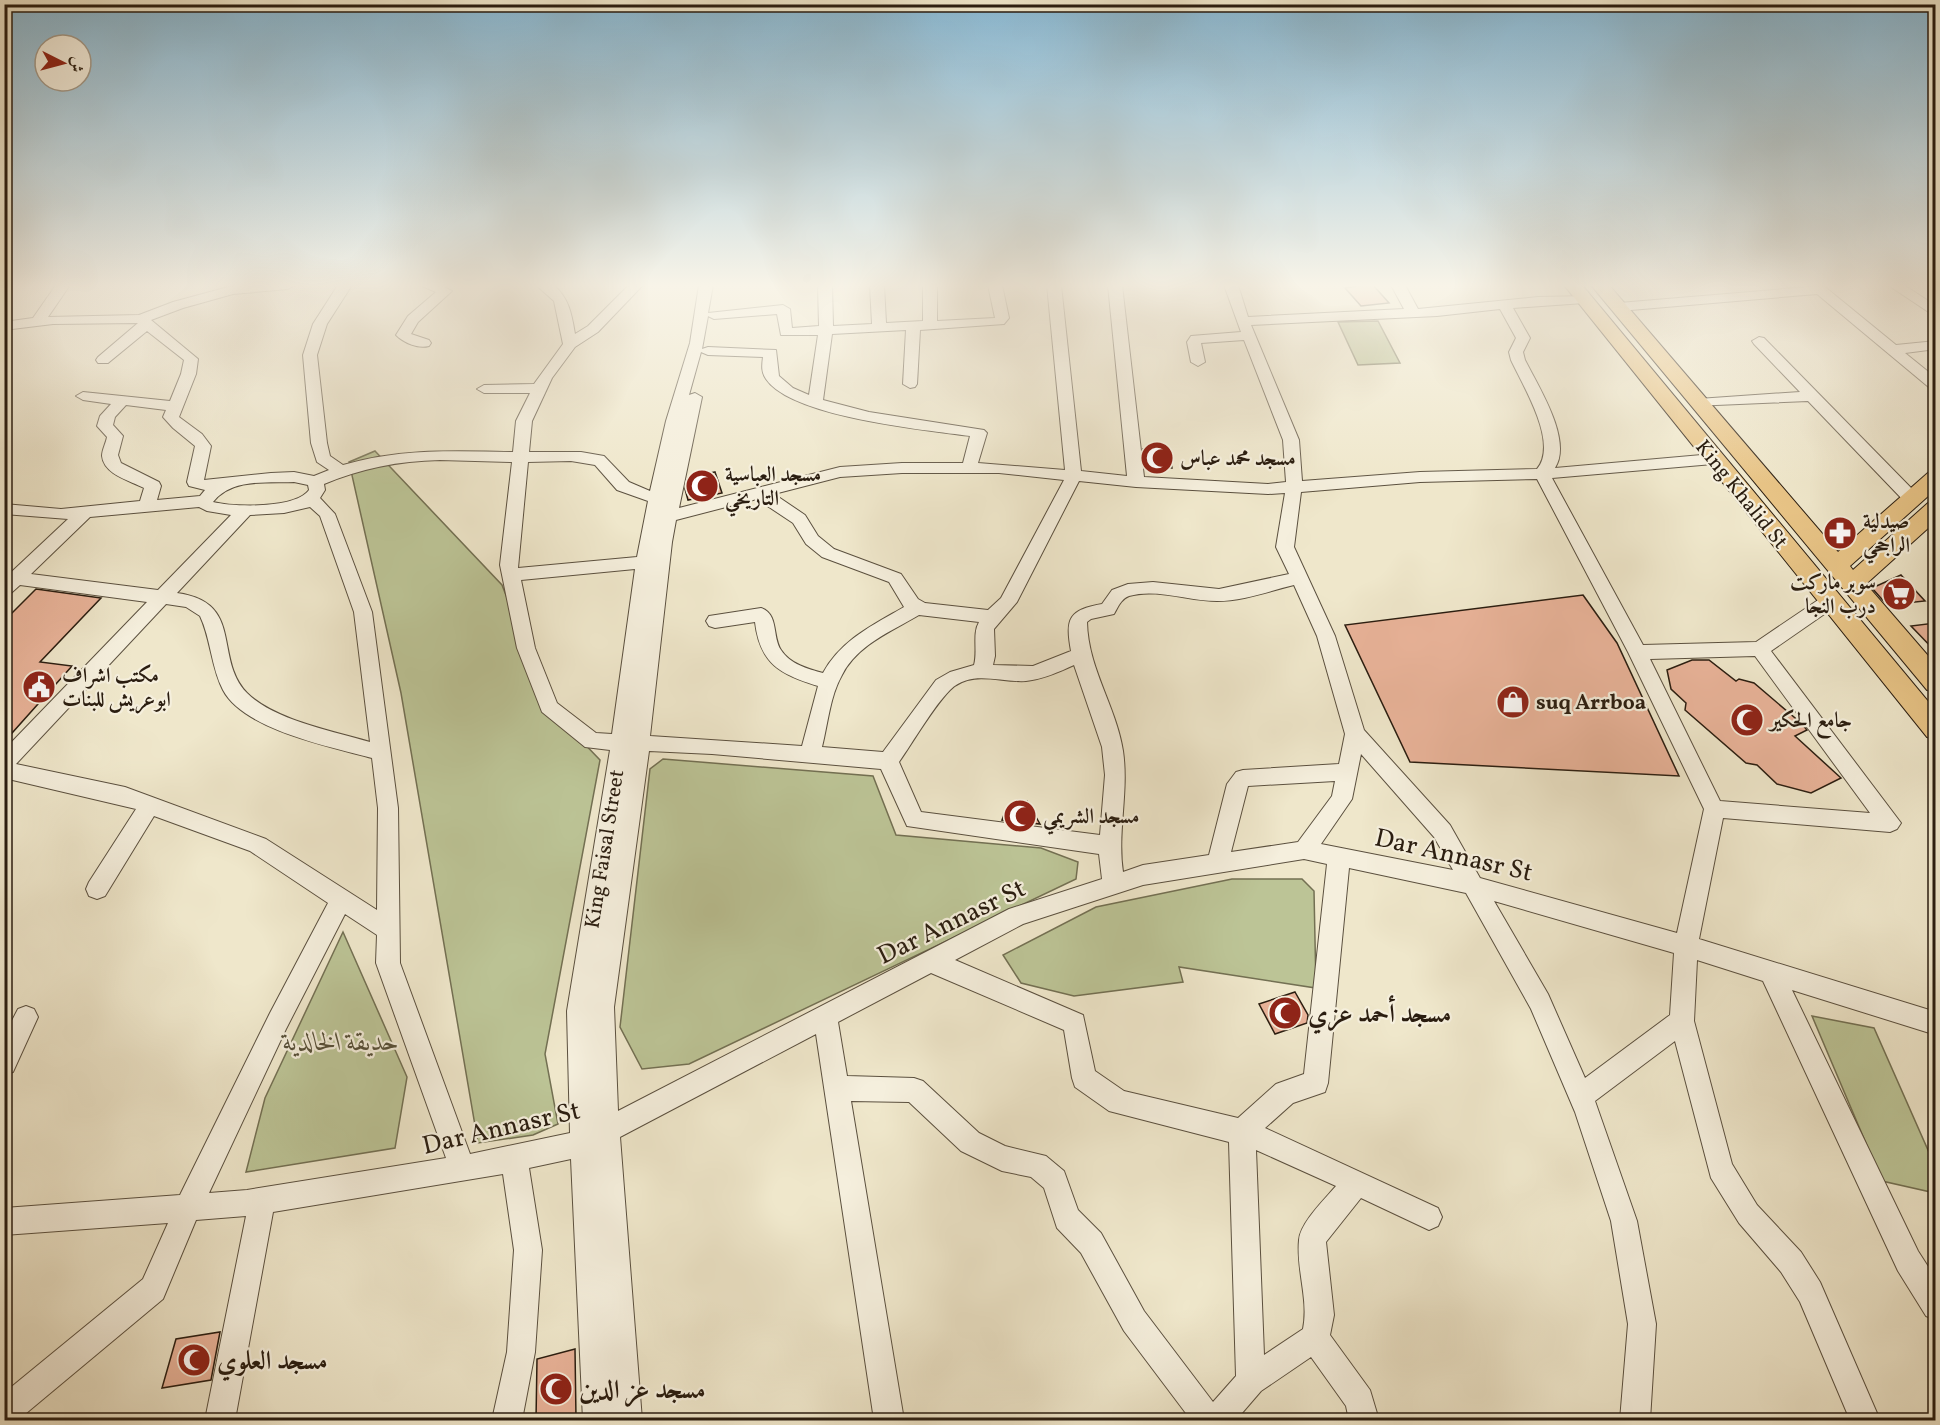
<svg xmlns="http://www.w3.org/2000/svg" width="1940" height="1425" font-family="Vollkorn,Amiri,serif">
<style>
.green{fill:#bcc496;stroke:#737053;stroke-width:1.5}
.building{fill:#e9b399;stroke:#2a1d10;stroke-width:1.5}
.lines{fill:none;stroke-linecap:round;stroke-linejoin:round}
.minor-casing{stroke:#5b503f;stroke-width:2}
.major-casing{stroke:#2a1d10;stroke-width:2}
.minor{fill:#f5efdd;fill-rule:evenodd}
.major{fill:#e8c486;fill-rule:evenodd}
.labels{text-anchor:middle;stroke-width:4.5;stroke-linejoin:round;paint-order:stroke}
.poi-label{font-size:21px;font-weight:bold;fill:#2a1d10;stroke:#f5efdd;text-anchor:start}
.street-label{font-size:21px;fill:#2a1d10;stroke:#f5efdd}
.near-street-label{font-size:26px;fill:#2a1d10;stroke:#f5efdd}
.near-poi-label{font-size:26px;font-weight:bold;fill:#2a1d10;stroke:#f5efdd;text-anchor:start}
.near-park-label{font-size:26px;font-style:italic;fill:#564f38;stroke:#f5efdd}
</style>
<rect width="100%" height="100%" fill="#efe7cb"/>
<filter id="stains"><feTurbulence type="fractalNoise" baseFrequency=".00333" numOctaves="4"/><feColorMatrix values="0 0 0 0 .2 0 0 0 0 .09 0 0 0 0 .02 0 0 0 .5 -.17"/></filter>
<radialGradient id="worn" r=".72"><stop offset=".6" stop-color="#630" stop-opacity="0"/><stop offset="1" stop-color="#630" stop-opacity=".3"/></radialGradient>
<path class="green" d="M 1378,321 L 1400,363 L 1358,365 L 1338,322 Z
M 375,451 L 502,585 L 549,707 L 600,760 L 545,1054 L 558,1124 L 533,1135 L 478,1143 L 401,693 L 349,462 Z
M 663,759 L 873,776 L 896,835 L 1041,848 L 1078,862 L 1076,879 L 689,1064 L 642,1069 L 620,1027 L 650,769 Z
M 1232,879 L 1302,879 L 1314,891 L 1316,988 L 1179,967 L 1183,982 L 1074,996 L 1021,983 L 1003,955 L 1096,907 Z
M 343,932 L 407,1077 L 395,1148 L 246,1172 L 265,1098 Z
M 1812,1016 L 1874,1028 L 1935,1166 L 1935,1193 L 1882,1181 Z"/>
<path class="building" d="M 1365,285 L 1373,285 L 1389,303 L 1361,306 L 1345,288 Z
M 1168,448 L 1172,468 L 1146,468 L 1143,449 Z
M 715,472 L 722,493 L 688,500 L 685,489 L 688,478 Z
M 1901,575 L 1925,601 L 1887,605 L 1872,588 Z
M 36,589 L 101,598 L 40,662 L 72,666 L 4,742 L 4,621 Z
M 1583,595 L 1617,643 L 1679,776 L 1410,762 L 1345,625 Z
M 1935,623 L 1935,651 L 1911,626 Z
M 1692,660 L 1709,660 L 1736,681 L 1739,679 L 1754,683 L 1801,723 L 1807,730 L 1795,736 L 1841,778 L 1811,793 L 1777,784 L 1757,765 L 1746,763 L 1685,710 L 1686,703 L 1671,689 L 1667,670 Z
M 1027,801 L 1040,824 L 1002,820 L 1006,809 Z
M 1295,992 L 1308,1015 L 1307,1023 L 1275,1034 L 1259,1004 Z
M 220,1332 L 211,1380 L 162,1388 L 176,1339 Z
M 575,1349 L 576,1418 L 536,1420 L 537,1359 Z"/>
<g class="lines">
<defs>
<path id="minor" d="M 56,285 L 70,285 L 48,317 L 139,315 L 173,302 L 232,286 L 295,285 L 288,289 L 233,294 L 183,308 L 151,320 L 198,359 L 196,374 L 179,417 L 202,434 L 211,446 L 204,480 L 271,473 L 294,472 L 314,476 L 329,470 L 317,462 L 311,443 L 303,355 L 313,324 L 338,285 L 352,285 L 327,324 L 317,355 L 327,443 L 330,456 L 343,465 C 400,448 455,451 513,452 L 516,421 L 530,393 L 484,393 L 477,389 L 484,385 L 534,384 L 563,344 L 554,301 L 536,285 L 553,285 C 569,297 572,316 575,334 L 588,326 L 629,285 L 643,285 L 598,332 L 575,347 L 552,378 L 532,421 L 529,452 L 581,452 L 604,456 L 629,482 L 650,491 L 666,421 L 690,343 L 699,285 L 713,285 L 708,313 L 783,305 L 790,309 L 792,328 L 819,326 L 818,285 L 832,285 L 833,326 L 872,324 L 870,285 L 884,285 L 886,323 L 923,321 L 923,285 L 937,285 L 937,321 L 995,318 L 988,285 L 1002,285 L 1009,318 L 1004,324 L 920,330 L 917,384 L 915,387 L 910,388 L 903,384 L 906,330 L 832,334 L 823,400 L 869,412 L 984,430 L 987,433 L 978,463 L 1065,470 L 1047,285 L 1061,285 L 1081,471 L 1127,476 L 1108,285 L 1122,285 L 1144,477 L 1268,484 L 1286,482 L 1283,440 L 1244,340 L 1201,343 L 1205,362 L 1198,366 L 1191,362 L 1187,342 L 1191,336 L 1241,332 L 1224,285 L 1238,285 L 1248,317 L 1404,309 L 1391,285 L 1405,285 L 1418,309 L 1538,297 L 1589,296 L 1591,299 L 1589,302 L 1584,303 L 1513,308 L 1530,338 L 1523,352 L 1525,360 C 1538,386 1573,440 1555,468 L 1713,454 L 1721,459 L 1713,464 L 1552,478 L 1643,645 L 1756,642 L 1824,596 L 1830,595 L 1836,596 L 1839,601 L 1836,606 L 1771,651 L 1901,823 L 1897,829 L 1890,832 L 1723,818 L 1699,939 L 1936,1012 L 1936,1035 L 1792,990 L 1918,1251 L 1936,1279 L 1936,1320 L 1926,1316 L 1898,1271 L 1763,981 L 1697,960 L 1694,1021 L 1732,1164 L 1757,1205 L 1801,1252 L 1820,1282 L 1880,1420 L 1850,1420 L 1800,1302 L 1781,1272 L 1739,1223 L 1711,1178 L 1675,1041 L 1595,1101 L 1637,1221 L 1656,1324 L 1650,1420 L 1620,1420 L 1628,1324 L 1611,1221 L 1575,1112 L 1531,1009 L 1466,893 L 1349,868 L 1328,1083 L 1325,1092 L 1293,1103 L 1265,1128 L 1438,1208 L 1442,1217 L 1438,1226 L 1429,1230 L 1361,1198 L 1326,1242 L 1334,1315 L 1330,1335 L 1370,1390 L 1379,1420 L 1349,1420 L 1346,1406 L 1311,1357 L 1261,1391 L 1236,1420 L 1191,1420 L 1124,1331 L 1081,1253 L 1057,1228 L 1044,1188 L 1031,1177 L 1002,1171 L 961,1151 L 909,1102 L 851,1101 L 904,1420 L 874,1420 L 816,1034 L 620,1137 L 642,1420 L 583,1420 L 571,1159 L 529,1168 L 542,1250 L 535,1352 L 522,1420 L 492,1420 L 507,1352 L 514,1250 L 503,1174 L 273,1212 L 235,1420 L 205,1420 L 246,1216 L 196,1220 L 163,1299 L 18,1420 L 4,1420 L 4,1393 L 143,1279 L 168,1223 L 4,1235 L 4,1208 L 180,1195 L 270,1013 L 328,903 L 250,851 L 154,816 L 105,896 L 97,899 L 89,896 L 86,889 L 89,882 L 136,809 L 4,778 L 4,750 L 147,602 L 20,585 L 10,594 L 4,596 L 4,579 L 68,519 L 4,514 L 4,504 L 61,509 L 140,501 L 144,488 C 131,481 104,475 102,456 C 102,450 106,443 107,437 L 97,426 L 100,416 L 111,404 L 83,400 L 76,396 L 83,392 L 170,401 L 181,374 L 184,360 L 147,331 L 108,363 L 98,363 L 96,360 L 98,357 L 138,323 L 53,324 L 4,330 L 4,322 L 33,318 ZM 1500,309 L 1516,338 L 1509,352 L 1511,360 C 1523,386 1559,443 1537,469 L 1420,472 L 1302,481 L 1299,440 L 1251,325 L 1437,316 ZM 777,314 L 781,335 L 818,335 L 809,395 L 793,388 L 779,376 L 776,350 L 708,347 L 702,349 L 708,316 L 714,319 ZM 701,352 L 708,355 L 763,357 C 762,365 761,372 766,379 C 791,417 925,430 970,436 L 963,463 L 902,463 L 840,467 L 679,508 L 702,397 L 695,393 L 689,395 ZM 126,405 L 166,410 L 163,417 L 173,428 L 195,446 L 187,482 L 189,486 L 205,490 L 200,496 L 157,500 L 161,486 L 159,482 L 121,463 L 118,455 L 123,436 L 113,425 L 115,417 ZM 440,460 L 512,462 L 500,565 L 517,648 L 542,712 L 585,747 L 610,750 L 567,1011 L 570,1133 L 470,1154 L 400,963 L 398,808 L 372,612 L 335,514 L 320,498 L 325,490 L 324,484 C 362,468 398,461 440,460 ZM 571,461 L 595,465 L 617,490 L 648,501 L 637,557 L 518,568 L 528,462 ZM 902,473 L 999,473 L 1064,480 L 1001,598 L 988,610 L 925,603 L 918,599 L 901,574 L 834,549 L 818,536 L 805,515 L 774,494 L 840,477 ZM 1537,479 L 1628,652 L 1704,809 L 1677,933 L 1480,878 L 1450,825 L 1364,730 L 1335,636 L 1294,547 L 1301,492 L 1420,482 ZM 1079,481 L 1136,487 L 1268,494 L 1285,493 L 1276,547 L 1289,574 L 1219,589 L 1153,582 L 1128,584 L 1112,590 L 1102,604 C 1069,610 1065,618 1071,651 L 1033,666 L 993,665 L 995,656 L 994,629 L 1017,602 ZM 294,482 L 308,485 L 309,490 C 295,509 234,507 213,502 C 232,478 267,483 294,482 ZM 757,499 L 793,523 L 806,544 L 822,557 L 889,582 L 904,607 C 873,625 841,640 823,673 C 808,669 790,664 781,650 C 772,637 779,614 761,608 L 709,616 L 706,621 L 709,626 L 715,628 L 755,622 C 760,664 780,674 818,686 L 802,746 L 650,736 L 672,542 L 676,520 ZM 199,507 L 207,511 L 231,515 L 158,590 L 31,574 L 90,517 ZM 310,507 L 320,516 L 354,612 L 370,742 C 333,731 274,720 247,693 C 213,658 245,602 177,593 L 250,515 L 284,513 ZM 635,569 L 612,734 L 596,733 L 557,703 L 535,648 L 521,580 ZM 1294,585 L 1317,636 L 1345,734 L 1339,764 L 1243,770 L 1236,772 L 1227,784 L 1209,855 L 1143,865 L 1123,872 C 1117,832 1129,792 1123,751 C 1116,706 1088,669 1087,622 L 1091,619 L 1114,614 C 1118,607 1121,599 1129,596 C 1156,588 1189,601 1217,601 C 1243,601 1269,591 1294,585 ZM 166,604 L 186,607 L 200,616 C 211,639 211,667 223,690 C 244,730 332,747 372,758 L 378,808 L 377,910 L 266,839 L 125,787 L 16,764 ZM 919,615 L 979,622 C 972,634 978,651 974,665 L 950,672 L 936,680 L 883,752 L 822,747 C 828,723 830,696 842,675 C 857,645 892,631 919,615 ZM 1755,656 L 1870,813 L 1720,801 L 1650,659 ZM 1074,665 L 1102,747 L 1105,775 L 1100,835 L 921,812 L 899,762 C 913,742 933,707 950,690 C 971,669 1001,683 1026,681 C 1043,679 1059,672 1074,665 ZM 649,751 L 712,754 L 881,769 L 907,826 L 1099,854 L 1102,879 L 1009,909 L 618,1111 L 614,1007 ZM 1361,754 L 1434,837 L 1453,870 L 1321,844 L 1352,799 ZM 1335,781 L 1332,796 L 1298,842 L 1231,852 L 1248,786 ZM 1304,859 L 1327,864 L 1304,1074 L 1276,1084 L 1238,1118 L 1124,1091 L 1095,1071 L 1083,1015 L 955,960 L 1023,924 L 1143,885 ZM 1494,901 L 1674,953 L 1670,1015 L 1585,1078 L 1548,994 ZM 345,914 L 377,935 L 376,963 L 446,1158 L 247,1190 L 209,1193 L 286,1029 ZM 931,973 L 1064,1030 L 1072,1078 L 1075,1087 L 1109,1111 L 1229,1142 L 1236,1376 L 1213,1402 L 1144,1311 L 1101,1233 L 1078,1210 L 1064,1171 L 1046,1156 L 1005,1146 L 979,1133 L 923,1081 L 914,1078 L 847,1076 L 838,1022 ZM 1256,1150 L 1336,1186 C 1325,1199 1300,1223 1299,1240 C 1296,1270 1309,1299 1303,1329 L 1264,1355 Z
M 420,285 L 440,285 L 452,291 L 418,322 L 411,334 L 429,340 L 431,343 L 429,346 C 418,349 404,343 396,335 L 408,316 L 436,292 Z
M 1888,285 L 1904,285 L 1936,306 L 1936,317 Z
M 1820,286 L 1825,287 L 1896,345 L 1936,341 L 1936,349 L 1905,353 L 1936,378 L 1936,390 L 1931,389 L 1817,294 L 1619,311 L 1612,307 L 1619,303 Z
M 1759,337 L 1764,338 L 1917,494 L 1919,498 L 1917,502 L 1905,502 L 1808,401 L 1693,406 L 1691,403 L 1698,399 L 1800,392 L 1754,344 L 1752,341 Z
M 26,1006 L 34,1009 L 38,1017 L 13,1072 L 4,1075 L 4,1036 L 18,1009 Z"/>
<path id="major" d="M 1564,285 L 1582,285 L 1936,711 L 1936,740 L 1927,737 Z
M 1591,285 L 1609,285 L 1838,552 L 1929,472 L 1936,470 L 1936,489 L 1850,566 L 1853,570 L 1928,503 L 1936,501 L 1936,521 L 1866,584 L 1936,665 L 1936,692 L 1927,690 Z"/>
</defs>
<use href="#minor" class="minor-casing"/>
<use href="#major" class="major-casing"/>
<use href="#minor" class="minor"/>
<use href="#major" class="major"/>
</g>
<linearGradient id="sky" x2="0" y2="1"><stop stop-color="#89b9d4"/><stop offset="0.59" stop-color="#f8f4e8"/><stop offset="1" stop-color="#f8f4e8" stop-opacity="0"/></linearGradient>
<rect width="1940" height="484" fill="url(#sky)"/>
<defs>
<symbol id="mosque-disc" viewBox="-11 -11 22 22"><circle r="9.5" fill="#8f2418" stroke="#f5efdd"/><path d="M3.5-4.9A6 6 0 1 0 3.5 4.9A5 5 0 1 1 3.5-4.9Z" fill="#fff"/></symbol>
<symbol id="pharmacy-disc" viewBox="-11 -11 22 22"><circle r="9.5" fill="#8f2418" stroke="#f5efdd"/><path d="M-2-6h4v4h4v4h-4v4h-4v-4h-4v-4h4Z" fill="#fff"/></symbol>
<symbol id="supermarket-disc" viewBox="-11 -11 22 22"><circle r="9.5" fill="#8f2418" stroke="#f5efdd"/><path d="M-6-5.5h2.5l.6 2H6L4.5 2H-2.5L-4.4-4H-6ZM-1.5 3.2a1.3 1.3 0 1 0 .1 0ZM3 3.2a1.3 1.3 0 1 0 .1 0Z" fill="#fff"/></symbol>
<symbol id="civic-disc" viewBox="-11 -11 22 22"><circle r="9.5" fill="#8f2418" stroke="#f5efdd"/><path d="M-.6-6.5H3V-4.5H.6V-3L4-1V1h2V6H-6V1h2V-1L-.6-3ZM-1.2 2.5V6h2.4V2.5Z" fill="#fff"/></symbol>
<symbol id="shop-disc" viewBox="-11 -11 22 22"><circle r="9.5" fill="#8f2418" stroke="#f5efdd"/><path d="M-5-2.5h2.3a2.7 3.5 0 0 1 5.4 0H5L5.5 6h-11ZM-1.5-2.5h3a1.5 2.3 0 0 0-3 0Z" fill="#fff"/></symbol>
</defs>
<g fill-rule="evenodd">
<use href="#mosque-disc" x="1138" y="439" width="38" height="38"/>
<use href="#mosque-disc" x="683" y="467" width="38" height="38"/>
<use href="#pharmacy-disc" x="1821" y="514" width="38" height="38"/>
<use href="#supermarket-disc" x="1880" y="575" width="38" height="38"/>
<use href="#civic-disc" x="20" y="668" width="38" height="38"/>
<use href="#shop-disc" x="1494" y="683" width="38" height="38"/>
<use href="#mosque-disc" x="1728" y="701" width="38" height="38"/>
<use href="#mosque-disc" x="1001" y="797" width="38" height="38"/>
<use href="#mosque-disc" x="1266" y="994" width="38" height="38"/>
<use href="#mosque-disc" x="175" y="1341" width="38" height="38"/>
<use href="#mosque-disc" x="537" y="1370" width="38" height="38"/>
</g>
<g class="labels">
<g class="poi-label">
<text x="1180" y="465">مسجد محمد عباس</text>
<text x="725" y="481">مسجد العباسية<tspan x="725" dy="24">التاريخي</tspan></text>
<text x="1863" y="528">صيدلية<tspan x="1863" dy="24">الراجحي</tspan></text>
<text x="1876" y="589" text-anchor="end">سوبر ماركت<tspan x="1876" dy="24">درب النجا</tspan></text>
<text x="62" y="682">مكتب اشراف<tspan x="62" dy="24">ابوعريش للبنات</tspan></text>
<text x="1536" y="709">suq Arrboa</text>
<text x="1770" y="727">جامع الحكير</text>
<text x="1043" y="823">مسجد الشريمي</text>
</g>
<g class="street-label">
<text transform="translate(1742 494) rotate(51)" y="7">King Khalid St</text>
<text transform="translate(604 849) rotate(-81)" y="7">King Faisal Street</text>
</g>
<g class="near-street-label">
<text transform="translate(1454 854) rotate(13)" y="9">Dar Annasr St</text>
<text transform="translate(951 921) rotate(-26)" y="9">Dar Annasr St</text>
<text transform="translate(501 1127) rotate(-13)" y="9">Dar Annasr St</text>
</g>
<g class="near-poi-label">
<text x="1308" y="1022">مسجد أحمد عزي</text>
<text x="217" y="1369">مسجد العلوي</text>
<text x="579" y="1398">مسجد عز الدين</text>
</g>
<g class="near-park-label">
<text x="341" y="1050">حديقة الخالدية</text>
</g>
</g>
<rect width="1940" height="1425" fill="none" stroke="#efe7cb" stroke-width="24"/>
<rect x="6" y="6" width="1928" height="1413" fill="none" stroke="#2a1d10" stroke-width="3"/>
<rect x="12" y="12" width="1916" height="1401" fill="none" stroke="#2a1d10" stroke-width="1.5"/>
<g transform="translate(63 63) rotate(96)"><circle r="28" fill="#f5efdd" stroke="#a49b8b" stroke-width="1.5"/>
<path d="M0-4.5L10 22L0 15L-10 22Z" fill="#8f2418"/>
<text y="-9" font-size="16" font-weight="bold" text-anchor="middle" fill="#2a1d10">ش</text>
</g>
<rect width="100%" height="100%" filter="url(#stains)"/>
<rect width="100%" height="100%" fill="url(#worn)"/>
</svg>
